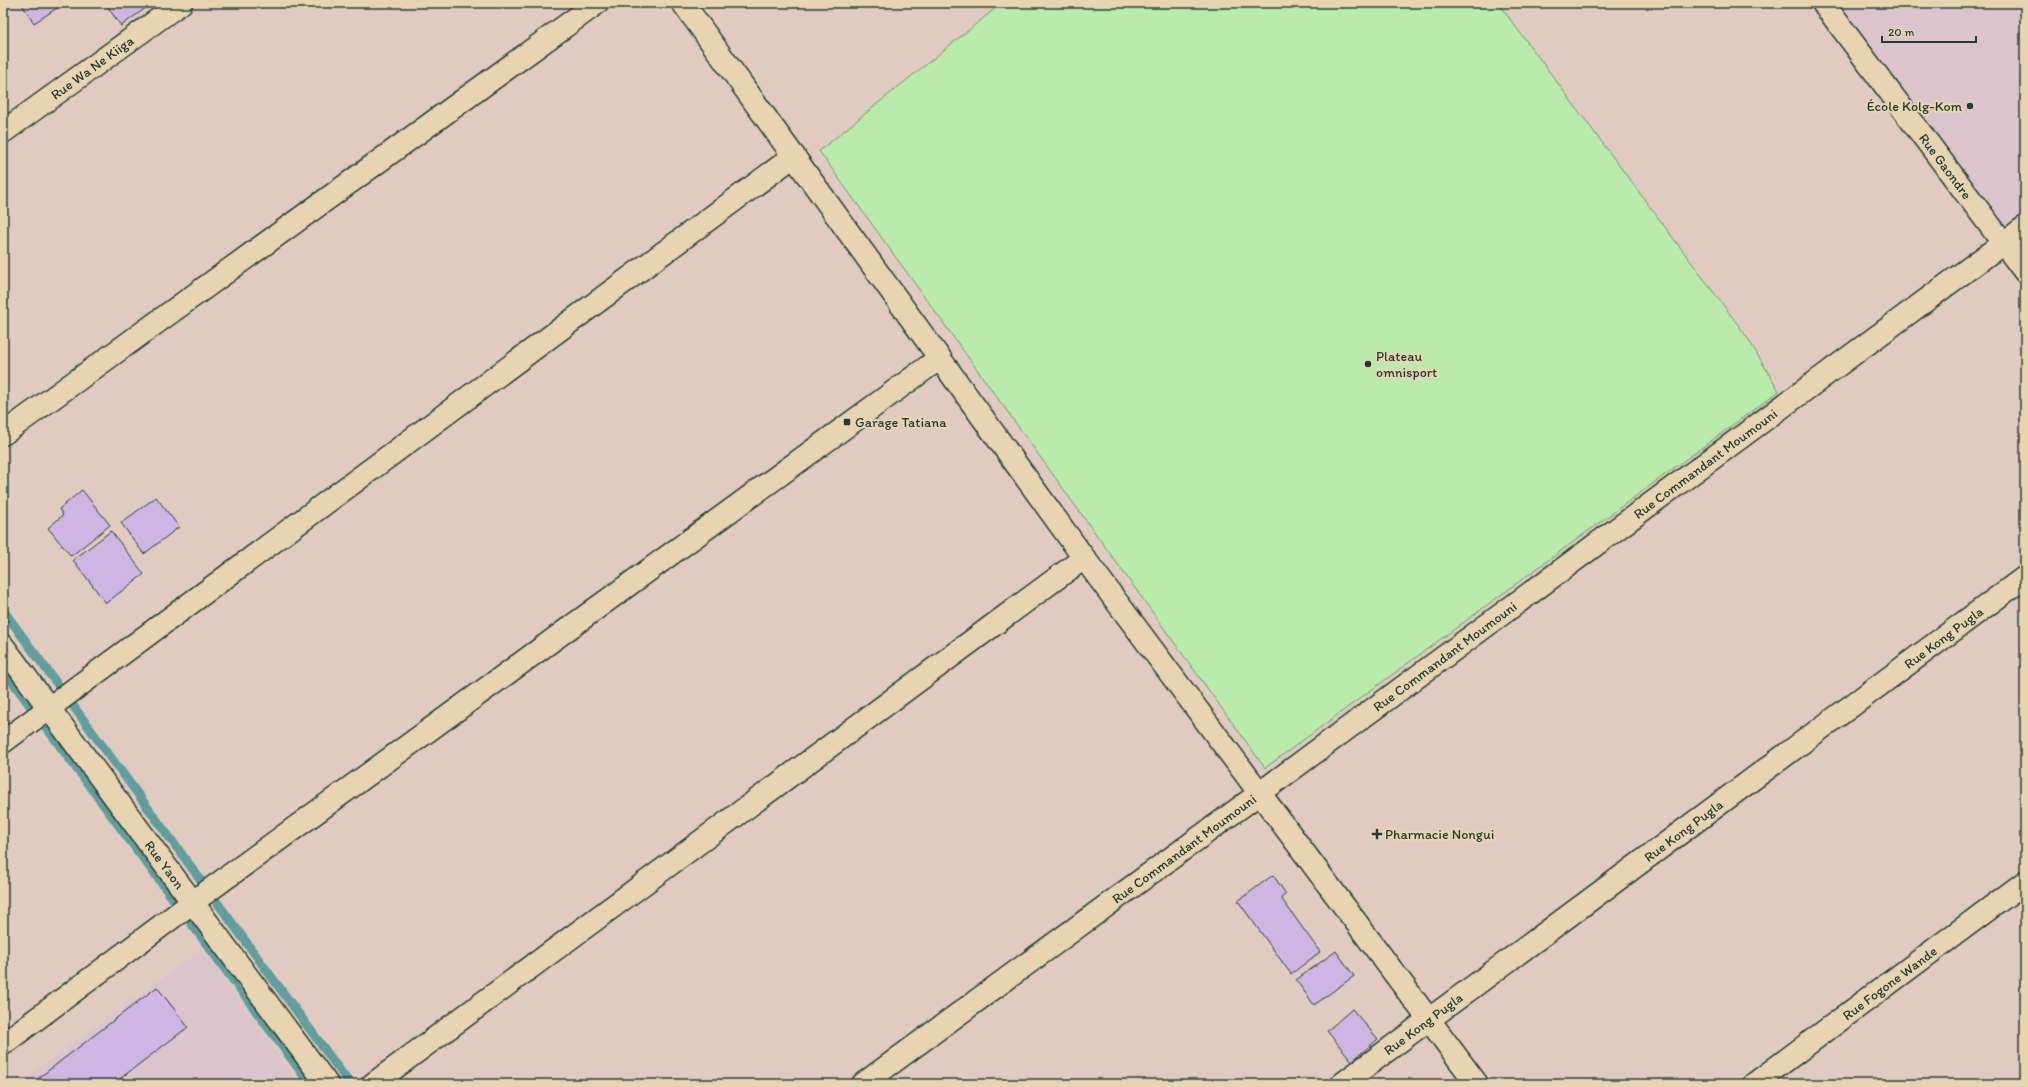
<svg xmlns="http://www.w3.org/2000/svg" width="2028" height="1087" font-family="Itim,sans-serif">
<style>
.built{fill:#dcc4cc}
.green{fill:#b9ebab;stroke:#6c9470}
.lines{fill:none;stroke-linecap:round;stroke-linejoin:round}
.stream{stroke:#609e9d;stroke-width:9}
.building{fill:#cfb5e4;stroke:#1f3d34}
.minor-casing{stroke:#1f3d34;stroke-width:25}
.minor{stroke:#e9d4b2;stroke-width:22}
.poi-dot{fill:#1f3d34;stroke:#e9d4b2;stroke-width:1.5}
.labels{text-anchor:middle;stroke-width:4;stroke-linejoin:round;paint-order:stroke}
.street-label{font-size:14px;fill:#1f3d34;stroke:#e9d4b2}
.poi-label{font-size:14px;fill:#1f3d34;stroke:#e9d4b2;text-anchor:start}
</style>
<rect width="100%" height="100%" fill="#e1cbc1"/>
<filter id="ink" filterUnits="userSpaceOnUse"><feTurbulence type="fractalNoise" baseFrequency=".025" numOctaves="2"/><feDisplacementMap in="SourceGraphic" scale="8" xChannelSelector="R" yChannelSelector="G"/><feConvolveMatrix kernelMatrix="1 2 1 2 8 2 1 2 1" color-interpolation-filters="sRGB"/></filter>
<g filter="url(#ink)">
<path class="built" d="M 1839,3 L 2025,3 L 2025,209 L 2003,226 Z
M 202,949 L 299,1084 L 17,1084 Z"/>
<path class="green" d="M 1002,3 L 1498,3 L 1747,337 L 1779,391 L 1265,768 L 819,151 Z"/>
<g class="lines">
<path class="stream" d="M 3,610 L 350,1084
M 3,669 L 310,1084"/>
</g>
<path class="building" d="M 21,3 L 65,3 L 34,23 Z
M 105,3 L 149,3 L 150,5 L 121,26 Z
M 82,490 L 110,525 L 71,556 L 48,528 L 63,515 L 59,509 Z
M 156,497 L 179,527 L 144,554 L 121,523 Z
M 111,531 L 144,574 L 106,603 L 73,560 Z
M 1273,875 L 1286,894 L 1281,898 L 1320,952 L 1291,974 L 1238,901 Z
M 1336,951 L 1354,976 L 1314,1005 L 1296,980 Z
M 157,987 L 188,1027 L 113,1084 L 39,1084 L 36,1080 Z
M 1352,1009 L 1378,1039 L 1352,1061 L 1327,1031 Z"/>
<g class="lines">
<defs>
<g id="minor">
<path d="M 683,3 L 1084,558 L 1477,1084"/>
<path id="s1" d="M 1823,3 L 2025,272"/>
<path id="s2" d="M 3,132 L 181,3"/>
<path d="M 3,434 L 597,3"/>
<path id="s3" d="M 3,646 L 327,1084"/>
<path d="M 3,742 L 794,156"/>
<path d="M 3,1044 L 193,902 L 940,358"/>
<path d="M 373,1084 L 1084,558"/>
<path id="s4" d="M 863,1084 L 1260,793 L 2025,227"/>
<path id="s5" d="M 1342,1084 L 2025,577"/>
<path id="s6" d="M 1754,1084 L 2025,882"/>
</g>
</defs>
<use href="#minor" class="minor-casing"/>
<use href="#minor" class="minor"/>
</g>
</g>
<g class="poi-dot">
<circle cx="1970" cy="106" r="4"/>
<circle cx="1368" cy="364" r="4"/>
<rect x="843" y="418" width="8" height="8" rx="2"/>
<path d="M1375 828h4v4h4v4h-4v4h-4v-4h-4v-4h4z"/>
</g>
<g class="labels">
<g class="street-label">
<text dy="5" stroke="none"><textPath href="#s2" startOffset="110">Rue Wa Ne Kiiga</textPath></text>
<text dy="5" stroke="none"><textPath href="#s1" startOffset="204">Rue Gaondre</textPath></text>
<text dy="5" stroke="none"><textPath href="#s4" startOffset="1046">Rue Commandant Moumouni</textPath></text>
<text dy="5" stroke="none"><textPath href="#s5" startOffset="749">Rue Kong Pugla</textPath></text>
<text dy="5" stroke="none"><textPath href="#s4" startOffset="722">Rue Commandant Moumouni</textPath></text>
<text dy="5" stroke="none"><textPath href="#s5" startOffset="425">Rue Kong Pugla</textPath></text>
<text dy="5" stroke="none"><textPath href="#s4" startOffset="398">Rue Commandant Moumouni</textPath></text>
<text dy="5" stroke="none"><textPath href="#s3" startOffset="272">Rue Yaon</textPath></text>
<text dy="5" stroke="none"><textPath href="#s6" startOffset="169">Rue Fogone Wande</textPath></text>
<text dy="5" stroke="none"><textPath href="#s5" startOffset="101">Rue Kong Pugla</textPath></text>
</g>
<g class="poi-label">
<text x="1962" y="111" text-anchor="end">École Kolg-Kom</text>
<text x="1376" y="361">Plateau<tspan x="1376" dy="16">omnisport</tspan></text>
<text x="855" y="427">Garage Tatiana</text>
<text x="1385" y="839">Pharmacie Nongui</text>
</g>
</g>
<rect width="2028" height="1087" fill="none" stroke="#e9d4b2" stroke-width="16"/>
<rect x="8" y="8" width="2012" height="1071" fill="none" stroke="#1f3d34" stroke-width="1.5" filter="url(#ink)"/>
<path d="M1882 36v6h94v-6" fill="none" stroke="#1f3d34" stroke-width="2"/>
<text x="1888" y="36" font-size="12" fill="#1f3d34" stroke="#e9d4b2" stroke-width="3" paint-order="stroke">20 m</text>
</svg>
